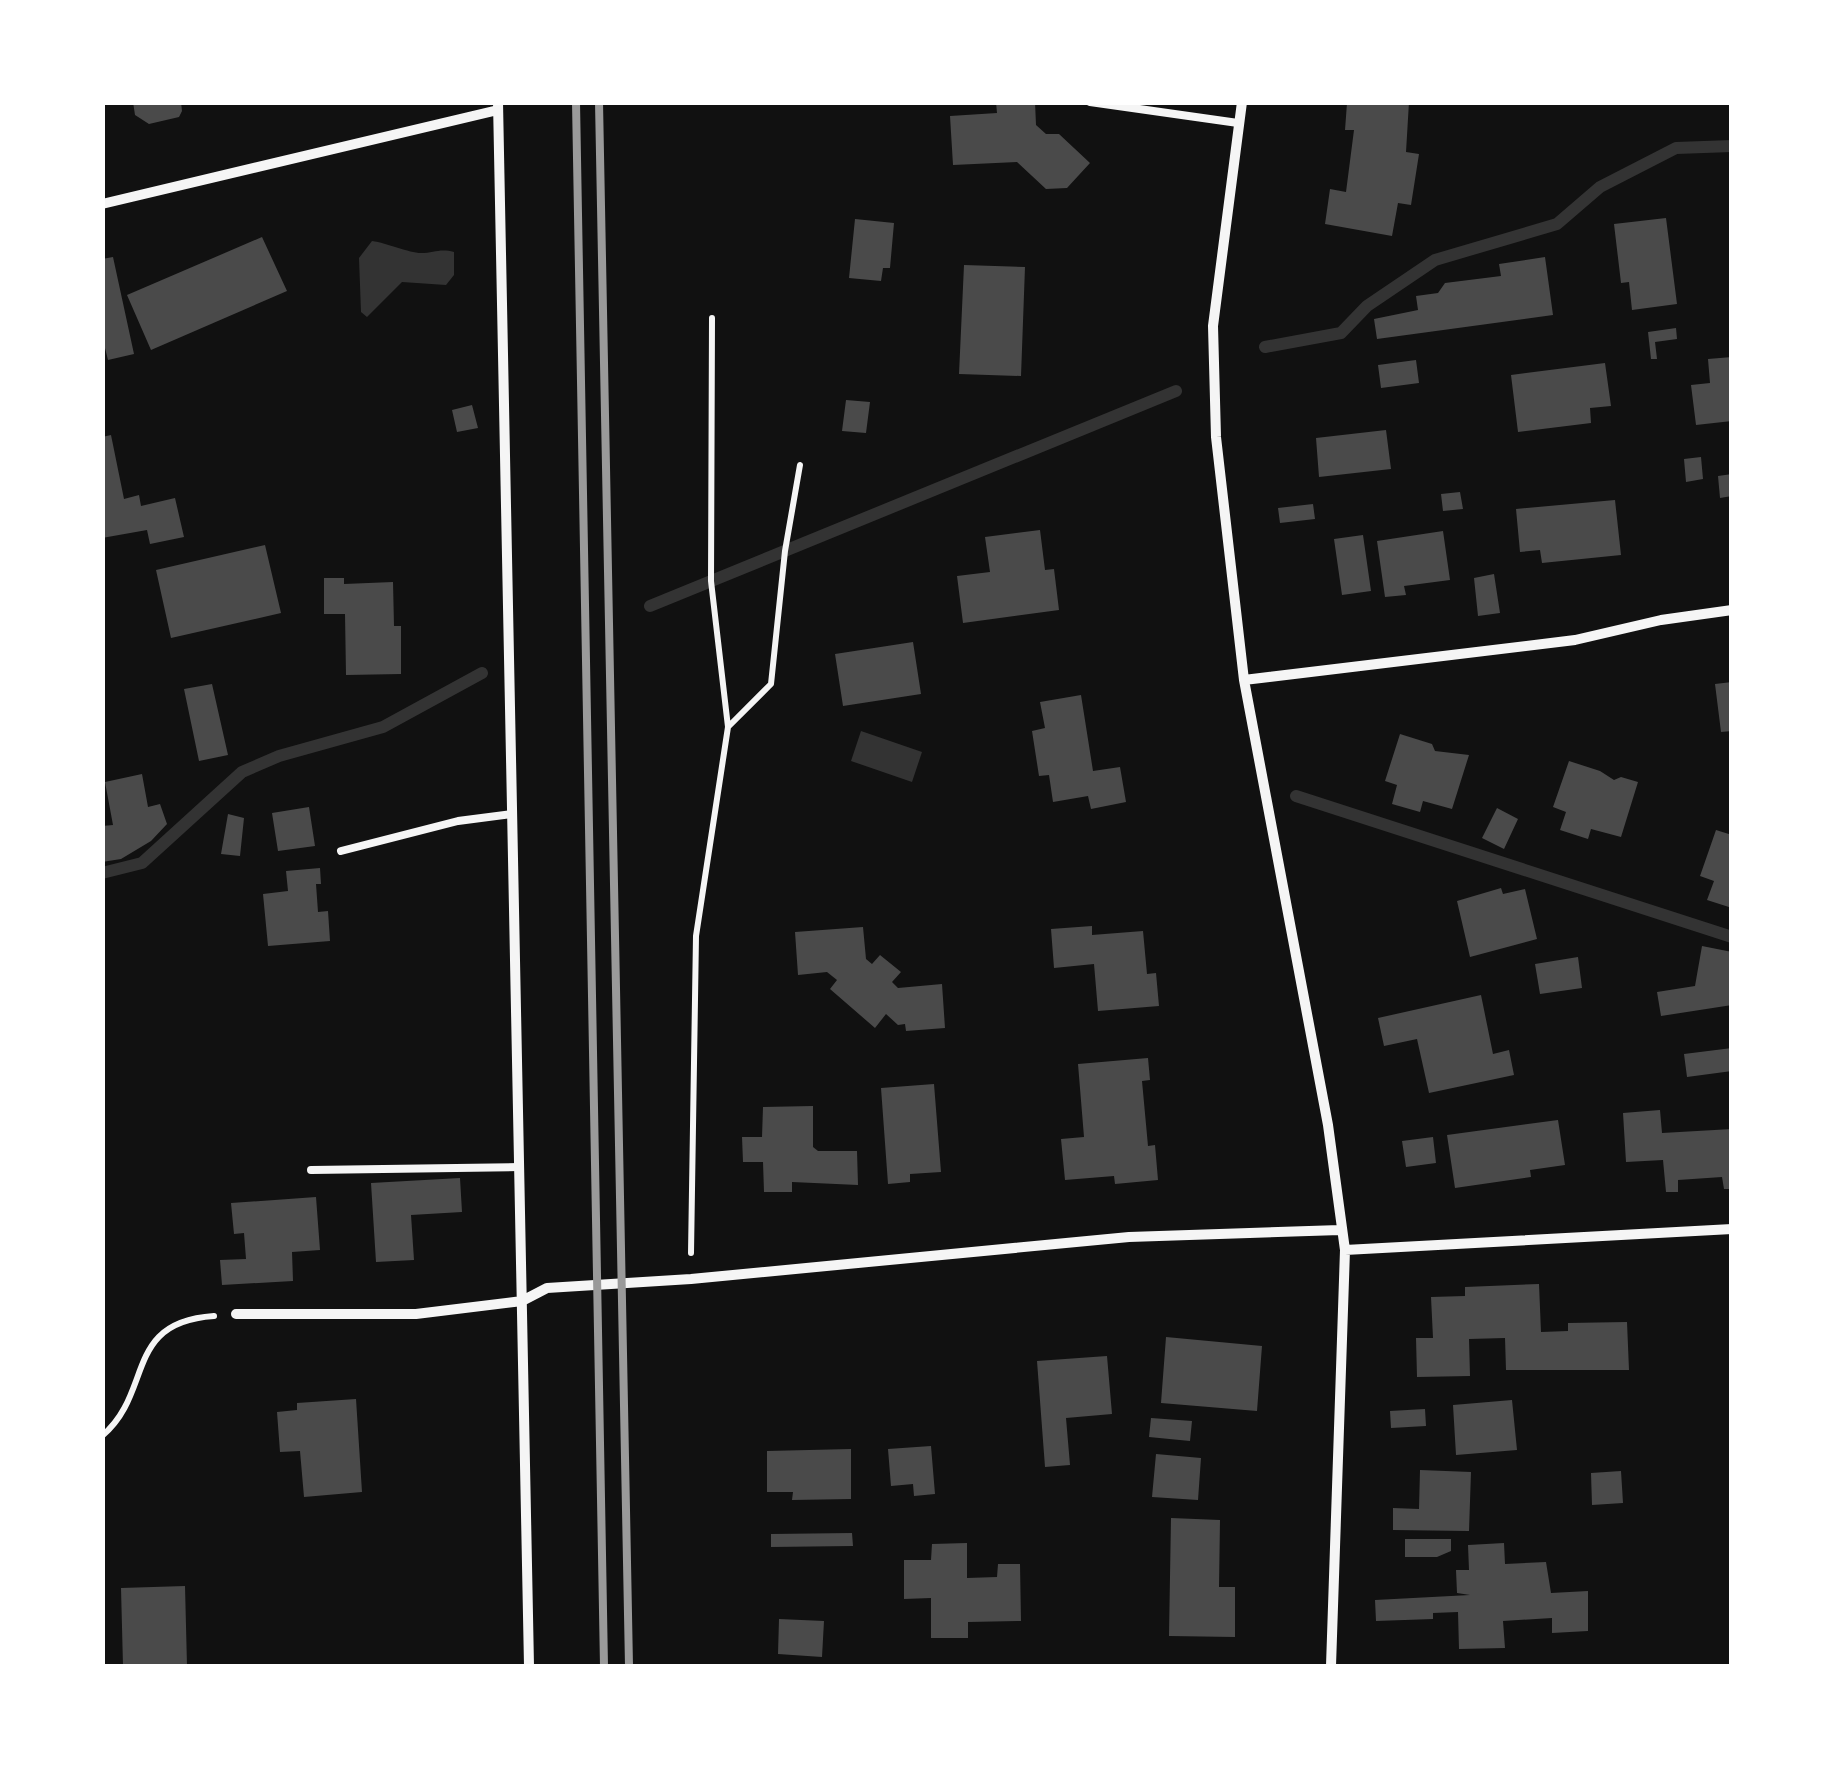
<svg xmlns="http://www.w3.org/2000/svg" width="1834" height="1769" font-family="Spectral,serif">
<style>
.water{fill:#333}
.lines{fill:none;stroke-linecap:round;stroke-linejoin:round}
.stream{stroke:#333;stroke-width:12}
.building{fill:#4a4a4a}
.path{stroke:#f5f5f5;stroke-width:6}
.service{stroke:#f5f5f5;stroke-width:8}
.minor{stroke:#f5f5f5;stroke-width:10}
.rail{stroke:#9a9a9a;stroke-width:8}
</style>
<rect width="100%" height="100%" fill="#111"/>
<path class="water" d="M 372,241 C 387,243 409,253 421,253 C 434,253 440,248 454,252 L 454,275 L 446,285 L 402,282 L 367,317 L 361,312 L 359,258 Z
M 861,731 L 922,752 L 912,782 L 851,761 Z"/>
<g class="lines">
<path class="stream" d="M 1265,347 L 1341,333 L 1367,306 L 1435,260 L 1557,224 L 1600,187 L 1676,148 L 1732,146
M 650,606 L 1176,391
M 1296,796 L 1732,937
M 102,873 L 142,863 L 242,772 L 279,756 L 383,727 L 482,673"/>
</g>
<path class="building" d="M 133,102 L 181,102 L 182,111 L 179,117 L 149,124 L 135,115 Z
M 996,102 L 1035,102 L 1036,125 L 1046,134 L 1059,134 L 1090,163 L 1067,188 L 1046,189 L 1017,162 L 953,165 L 950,116 L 997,113 Z
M 1355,102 L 1409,102 L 1406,152 L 1419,154 L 1411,205 L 1398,203 L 1392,236 L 1325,224 L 1330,189 L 1346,192 L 1354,130 L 1345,130 L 1347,103 Z
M 1666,218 L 1677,304 L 1632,310 L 1629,282 L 1621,283 L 1614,224 Z
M 855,219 L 894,223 L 890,268 L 883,268 L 881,281 L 849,278 Z
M 262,237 L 287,291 L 151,350 L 127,295 Z
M 113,257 L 134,354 L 108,360 L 102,336 L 102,259 Z
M 1545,257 L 1553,315 L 1377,339 L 1374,319 L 1418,310 L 1416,296 L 1438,293 L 1445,283 L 1501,276 L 1499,264 Z
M 964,265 L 1025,267 L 1021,376 L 959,374 Z
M 1676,328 L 1677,339 L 1655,342 L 1657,359 L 1651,359 L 1648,332 Z
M 1732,357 L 1732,421 L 1696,425 L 1691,385 L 1710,383 L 1708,359 Z
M 1416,360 L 1419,383 L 1381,388 L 1378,365 Z
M 1605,363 L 1611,406 L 1590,408 L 1591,423 L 1518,432 L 1511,375 Z
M 846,400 L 870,402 L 866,433 L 842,431 Z
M 472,405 L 478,428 L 457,432 L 452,410 Z
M 1386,430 L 1391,469 L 1319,477 L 1316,438 Z
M 111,435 L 124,499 L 139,495 L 141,506 L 175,498 L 184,537 L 150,544 L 147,530 L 102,538 L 102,437 Z
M 1701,457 L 1703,479 L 1686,482 L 1684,459 Z
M 1732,474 L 1732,496 L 1720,498 L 1718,476 Z
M 1460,492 L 1463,509 L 1443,511 L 1441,494 Z
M 1615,500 L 1621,555 L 1542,563 L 1540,550 L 1520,552 L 1516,509 Z
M 1313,504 L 1315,519 L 1280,523 L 1278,508 Z
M 1040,530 L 1045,570 L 1054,569 L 1059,610 L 963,623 L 957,576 L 990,572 L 985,537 Z
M 1443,531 L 1450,580 L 1404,586 L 1406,595 L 1385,597 L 1377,541 Z
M 1363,535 L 1371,591 L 1342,595 L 1334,539 Z
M 265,545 L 281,613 L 171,638 L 156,570 Z
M 1494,574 L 1500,613 L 1478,616 L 1474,578 Z
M 324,578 L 344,578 L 344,584 L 393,582 L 394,626 L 401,626 L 401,674 L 346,675 L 345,614 L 324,614 Z
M 913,642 L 921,694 L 843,706 L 835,654 Z
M 1732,682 L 1732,731 L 1721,732 L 1715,684 Z
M 212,684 L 228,755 L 199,761 L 184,689 Z
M 1081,695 L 1093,771 L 1120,767 L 1126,802 L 1091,809 L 1088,796 L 1053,802 L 1049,775 L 1039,776 L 1032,731 L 1045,728 L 1040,702 Z
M 1400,734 L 1432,744 L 1435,751 L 1469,755 L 1452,809 L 1423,801 L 1420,812 L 1392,804 L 1397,785 L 1385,781 Z
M 1569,761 L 1600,771 L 1614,780 L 1621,777 L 1638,782 L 1621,837 L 1591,829 L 1588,839 L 1560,830 L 1566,812 L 1553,807 Z
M 142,774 L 148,807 L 160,804 L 167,824 L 151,841 L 121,859 L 102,862 L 102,826 L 113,825 L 105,782 Z
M 309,807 L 315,846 L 278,851 L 272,813 Z
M 1497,808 L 1518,819 L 1504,849 L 1482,838 Z
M 228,814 L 244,818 L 240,856 L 221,854 Z
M 1716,830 L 1732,835 L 1732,908 L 1707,900 L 1714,881 L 1700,876 Z
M 320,868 L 321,884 L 316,884 L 318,912 L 328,911 L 330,941 L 268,946 L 263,894 L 288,891 L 286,871 Z
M 1501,888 L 1503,894 L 1525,889 L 1537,939 L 1470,957 L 1457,901 Z
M 1092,926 L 1092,935 L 1143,931 L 1147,974 L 1156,973 L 1159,1006 L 1098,1011 L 1094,964 L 1054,968 L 1051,929 Z
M 863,927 L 866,959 L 872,964 L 880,955 L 901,972 L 892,982 L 898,988 L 942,984 L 945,1028 L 906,1031 L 905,1024 L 898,1025 L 886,1014 L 875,1028 L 830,989 L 837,980 L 827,972 L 798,975 L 795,932 Z
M 1702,946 L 1732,952 L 1732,1005 L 1661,1016 L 1657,992 L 1695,986 Z
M 1578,957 L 1582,988 L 1540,994 L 1535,964 Z
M 1481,995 L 1493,1054 L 1509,1050 L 1514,1075 L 1429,1093 L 1417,1039 L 1384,1046 L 1378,1018 Z
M 1732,1048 L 1732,1071 L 1687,1077 L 1684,1054 Z
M 1148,1058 L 1150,1080 L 1142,1081 L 1148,1146 L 1155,1145 L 1158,1180 L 1115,1184 L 1114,1176 L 1065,1180 L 1061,1139 L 1084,1137 L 1078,1064 Z
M 934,1084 L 941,1172 L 910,1174 L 910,1182 L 888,1184 L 881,1088 Z
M 813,1106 L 813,1147 L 818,1151 L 857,1151 L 858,1185 L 792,1182 L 792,1192 L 764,1192 L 763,1162 L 743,1162 L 742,1137 L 762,1137 L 763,1107 Z
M 1660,1110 L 1662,1133 L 1732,1129 L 1732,1189 L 1724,1189 L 1722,1177 L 1678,1180 L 1678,1192 L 1666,1192 L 1663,1160 L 1626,1162 L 1623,1113 Z
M 1558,1120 L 1565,1165 L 1530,1170 L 1531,1177 L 1455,1188 L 1447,1135 Z
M 1433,1137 L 1436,1163 L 1406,1167 L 1402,1141 Z
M 460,1178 L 462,1212 L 411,1215 L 414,1260 L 376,1262 L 371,1183 Z
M 316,1197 L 320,1250 L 292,1252 L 293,1281 L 222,1285 L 220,1260 L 246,1259 L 244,1233 L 234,1234 L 231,1203 Z
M 1539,1284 L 1541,1332 L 1568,1331 L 1568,1323 L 1627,1322 L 1629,1370 L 1506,1370 L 1505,1338 L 1469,1339 L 1470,1376 L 1417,1377 L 1416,1338 L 1433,1338 L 1431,1297 L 1465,1296 L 1465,1287 Z
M 1166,1337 L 1262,1346 L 1257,1411 L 1161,1403 Z
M 1107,1356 L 1112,1414 L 1066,1418 L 1070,1465 L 1045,1467 L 1037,1361 Z
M 356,1399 L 362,1492 L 304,1497 L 300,1451 L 280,1452 L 277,1412 L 297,1410 L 297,1403 Z
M 1512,1400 L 1517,1450 L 1456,1455 L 1453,1405 Z
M 1425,1409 L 1426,1426 L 1391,1428 L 1390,1411 Z
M 1151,1418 L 1192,1421 L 1190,1441 L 1149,1437 Z
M 931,1446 L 935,1494 L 914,1496 L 913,1484 L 891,1486 L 888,1449 Z
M 851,1449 L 851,1499 L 792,1500 L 793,1492 L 767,1492 L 767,1451 Z
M 1156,1454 L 1201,1458 L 1198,1500 L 1152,1497 Z
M 1420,1470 L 1471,1472 L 1469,1531 L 1393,1530 L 1393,1508 L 1419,1509 Z
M 1621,1471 L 1623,1503 L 1592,1505 L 1591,1473 Z
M 1171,1518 L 1220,1520 L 1219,1587 L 1235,1587 L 1235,1637 L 1169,1636 Z
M 852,1533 L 853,1546 L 771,1547 L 771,1534 Z
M 1405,1539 L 1451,1539 L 1451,1551 L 1437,1557 L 1405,1557 Z
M 967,1543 L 967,1578 L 997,1577 L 998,1564 L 1020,1564 L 1021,1621 L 968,1622 L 968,1638 L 931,1638 L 931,1598 L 904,1599 L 904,1560 L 931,1560 L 932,1544 Z
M 1504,1543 L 1505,1564 L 1546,1562 L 1551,1593 L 1588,1591 L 1588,1631 L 1552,1633 L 1552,1618 L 1503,1621 L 1505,1648 L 1459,1649 L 1458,1612 L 1433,1613 L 1433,1619 L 1376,1621 L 1375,1600 L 1470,1595 L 1457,1593 L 1456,1570 L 1469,1570 L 1468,1545 Z
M 185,1586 L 187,1666 L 123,1666 L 121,1588 Z
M 779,1619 L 824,1621 L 822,1657 L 778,1654 Z"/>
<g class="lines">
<path class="path" d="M 729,726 L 771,684 L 785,551 L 800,465
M 691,1253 L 696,936 L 728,727 L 711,581 L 712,318
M 102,1436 C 154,1392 123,1322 214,1316"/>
<path class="service" d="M 1090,102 L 1238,123
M 341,851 L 458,821 L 512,814
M 311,1170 L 519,1167"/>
<path class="minor" d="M 498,102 L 529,1666
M 1242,102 L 1213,326 L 1216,437 L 1244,680 L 1328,1125 L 1345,1250 L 1331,1666
M 102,204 L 498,110
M 1244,680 L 1575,640 L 1661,620 L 1732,610
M 1345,1250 L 1732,1229
M 236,1314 L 416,1314 L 522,1301 L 547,1288 L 691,1279 L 1129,1237 L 1340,1230"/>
<path class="rail" d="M 576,102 L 604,1666
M 599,102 L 629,1666"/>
</g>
<rect width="1834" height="1769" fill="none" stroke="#ffffff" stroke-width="210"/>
</svg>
